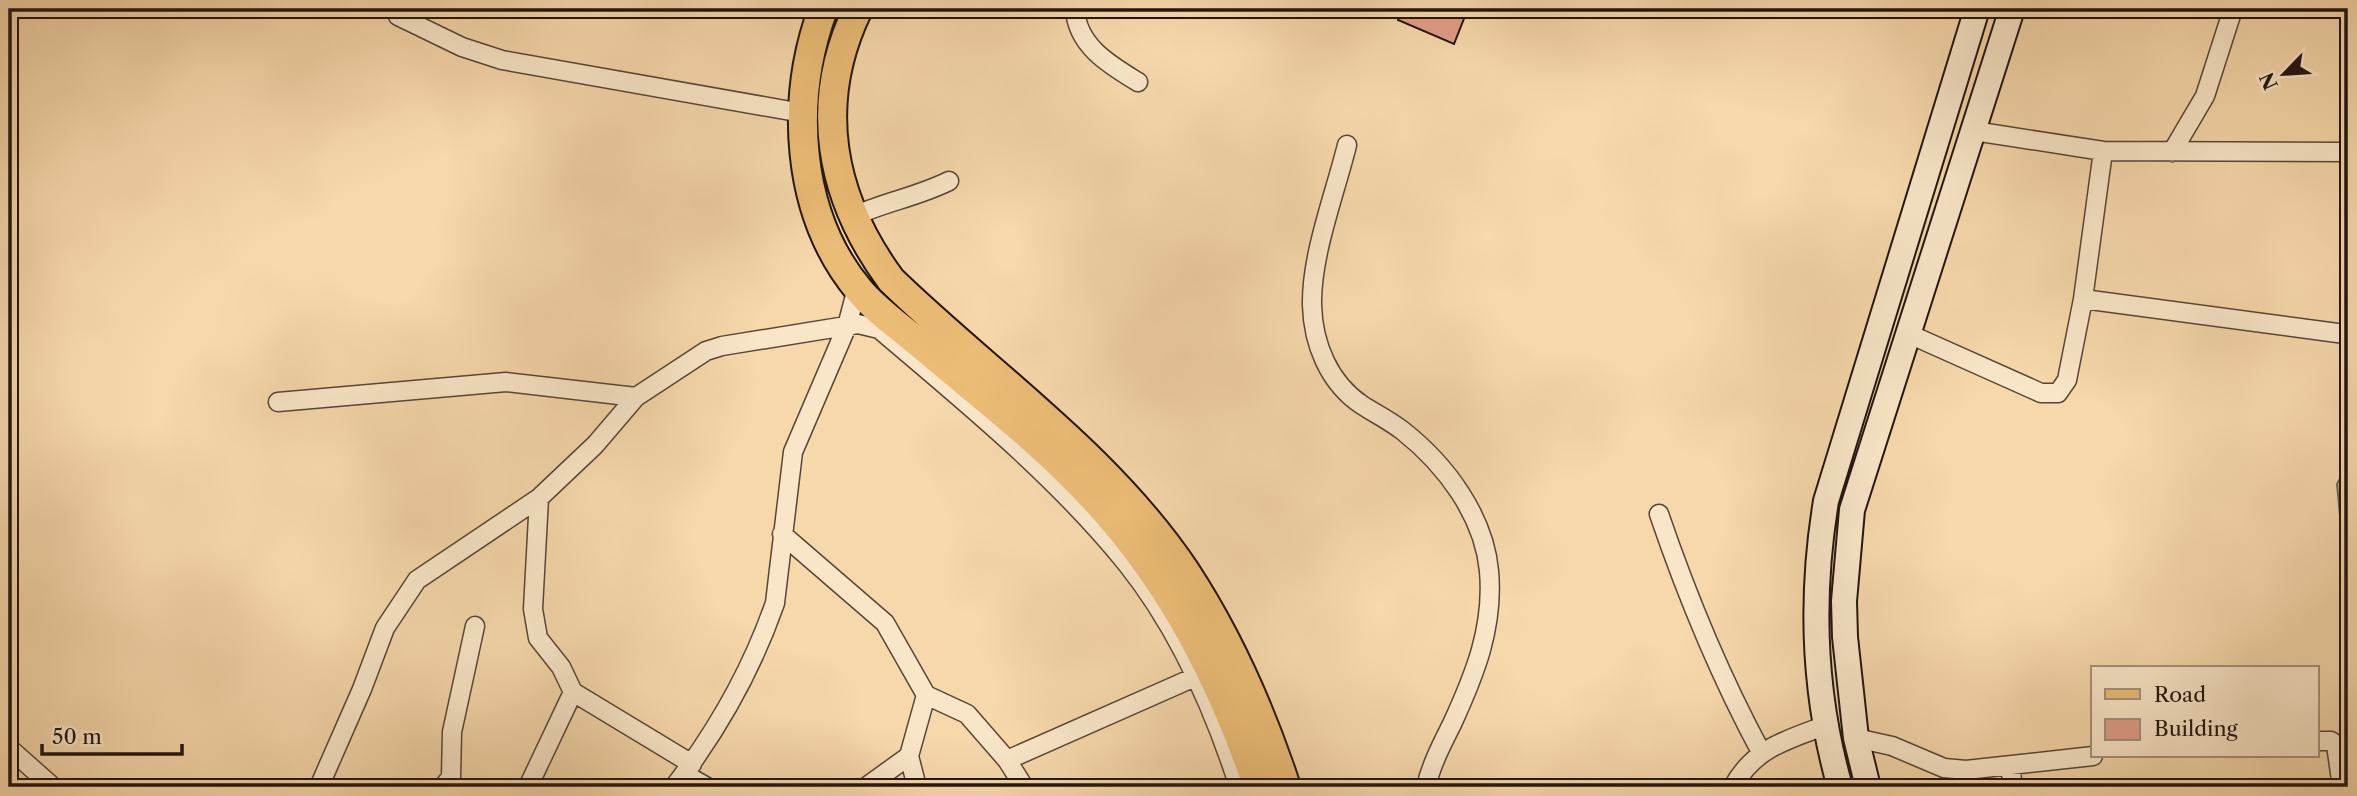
<svg xmlns="http://www.w3.org/2000/svg" width="2357" height="796" font-family="'Libre Caslon Text',serif">
<style>
.green{fill:#c2bd85;stroke:#72694a;stroke-width:2}
.building{fill:#e19d87;stroke:#211510;stroke-width:2}
.lines{fill:none;stroke-linecap:round;stroke-linejoin:round}
.minor-casing{stroke:#564637;stroke-width:21}
.secondary-casing{stroke:#211510;stroke-width:28}
.primary-casing{stroke:#211510;stroke-width:32}
.minor{stroke:#f9e6c8;stroke-width:18}
.secondary{stroke:#f9e6c8;stroke-width:24}
.primary{stroke:#ebbc76;stroke-width:28}
</style>
<rect width="100%" height="100%" fill="#f6d8ab"/>
<filter id="stains"><feTurbulence type="fractalNoise" baseFrequency=".00286" numOctaves="4"/><feColorMatrix values="0 0 0 0 .2 0 0 0 0 .09 0 0 0 0 .02 0 0 0 .5 -.17"/></filter>
<radialGradient id="worn" r=".72"><stop offset=".6" stop-color="#630" stop-opacity="0"/><stop offset="1" stop-color="#630" stop-opacity=".3"/></radialGradient>
<path class="green" d="M 2348,465 L 2348,600 L 2337,484 Z"/>
<path class="building" d="M 1402,9 L 1448,9 L 1465,16 L 1454,44 L 1398,20 Z"/>
<g class="lines">
<defs>
<path id="minor" d="M 1075,9 C 1077,46 1110,65 1138,82
M 398,16 L 462,47 L 502,60 L 802,113
M 1974,131 L 2103,151 L 2348,152
M 1347,145 C 1335,194 1311,255 1312,305 C 1313,344 1329,383 1362,405 C 1376,414 1390,421 1403,431 C 1446,465 1484,516 1489,571 C 1494,627 1475,674 1452,724 C 1442,744 1431,765 1426,787
M 2172,152 L 2205,96 L 2233,9
M 852,217 C 884,202 917,197 949,181
M 2083,299 L 2345,334
M 1909,334 L 2041,393 L 2058,393 L 2067,380 L 2083,299 L 2103,151
M 278,402 L 506,382 L 636,397
M 1659,514 C 1687,596 1720,676 1761,752
M 782,534 L 885,623 L 926,695 L 967,714 L 1007,760 L 1024,787
M 1856,738 L 1892,746 L 1944,768 L 1966,770 L 2093,756
M 2317,741 L 2331,741 L 2336,745 L 2342,787
M 9,748 L 53,787
M 1007,760 L 1195,677
M 692,764 L 573,692 L 561,667 L 538,638 L 533,609 L 539,498 L 595,445 L 636,397 L 706,351 L 722,346 L 858,324 L 879,329 C 965,402 1056,476 1127,564 C 1178,628 1214,709 1239,787
M 2010,766 L 2013,787
M 684,774 L 707,787
M 319,787 L 362,689 L 385,628 L 417,580 L 539,498
M 443,787 L 451,777 L 452,732 L 475,626
M 528,787 L 573,692
M 674,787 C 717,731 752,669 775,603 L 793,452 L 847,326 L 857,288
M 866,787 L 909,756
M 917,787 L 909,756 L 926,695
M 1733,787 C 1753,749 1786,740 1824,726"/>
<path id="secondary" d="M 1840,787 C 1813,692 1810,598 1826,501 L 1977,9
M 1868,787 L 1856,738 L 1845,637 L 1844,601 L 1852,510 L 2012,9"/>
<path id="primary" d="M 823,9 C 790,99 795,213 859,290 C 877,312 904,330 926,349 C 985,399 1047,446 1099,504 C 1174,587 1222,682 1258,787
M 858,9 C 812,104 830,197 891,280 C 989,375 1108,456 1185,571 C 1229,638 1261,711 1286,787"/>
</defs>
<use href="#minor" class="minor-casing"/>
<use href="#secondary" class="secondary-casing"/>
<use href="#primary" class="primary-casing"/>
<use href="#minor" class="minor"/>
<use href="#secondary" class="secondary"/>
<use href="#primary" class="primary"/>
</g>
<rect width="2357" height="796" fill="none" stroke="#f6d8ab" stroke-width="35"/>
<rect x="10" y="10" width="2336" height="775" fill="none" stroke="#211510" stroke-width="3.5"/>
<rect x="18" y="18" width="2322" height="761" fill="none" stroke="#211510" stroke-width="2"/>
<rect x="2091" y="666" width="228" height="91" fill="#f9e6c8" stroke="#a3927e" stroke-width="2"/>
<rect x="2105" y="689" width="35" height="10" fill="#ebbc76" stroke="#a3927e" stroke-width="2"/>
<text x="2154" y="702" font-size="21" fill="#211510">Road</text>
<rect x="2105" y="719" width="35" height="21" fill="#e19d87" stroke="#a3927e" stroke-width="2"/>
<text x="2154" y="736" font-size="21" fill="#211510">Building</text>
<g transform="translate(2284 74) rotate(245)" stroke="#f9e6c8" stroke-width="5" paint-order="stroke">
<path d="M0-5L12 26L0 18L-12 26Z" fill="#211510"/>
<text y="-10" font-size="19" font-weight="bold" text-anchor="middle" fill="#211510">N</text>
</g>
<path d="M42 744v10h140v-10" fill="none" stroke="#211510" stroke-width="3.5"/>
<text x="52" y="744" font-size="21" fill="#211510" stroke="#f9e6c8" stroke-width="5" paint-order="stroke">50 m</text>
<rect width="100%" height="100%" filter="url(#stains)"/>
<rect width="100%" height="100%" fill="url(#worn)"/>
</svg>
